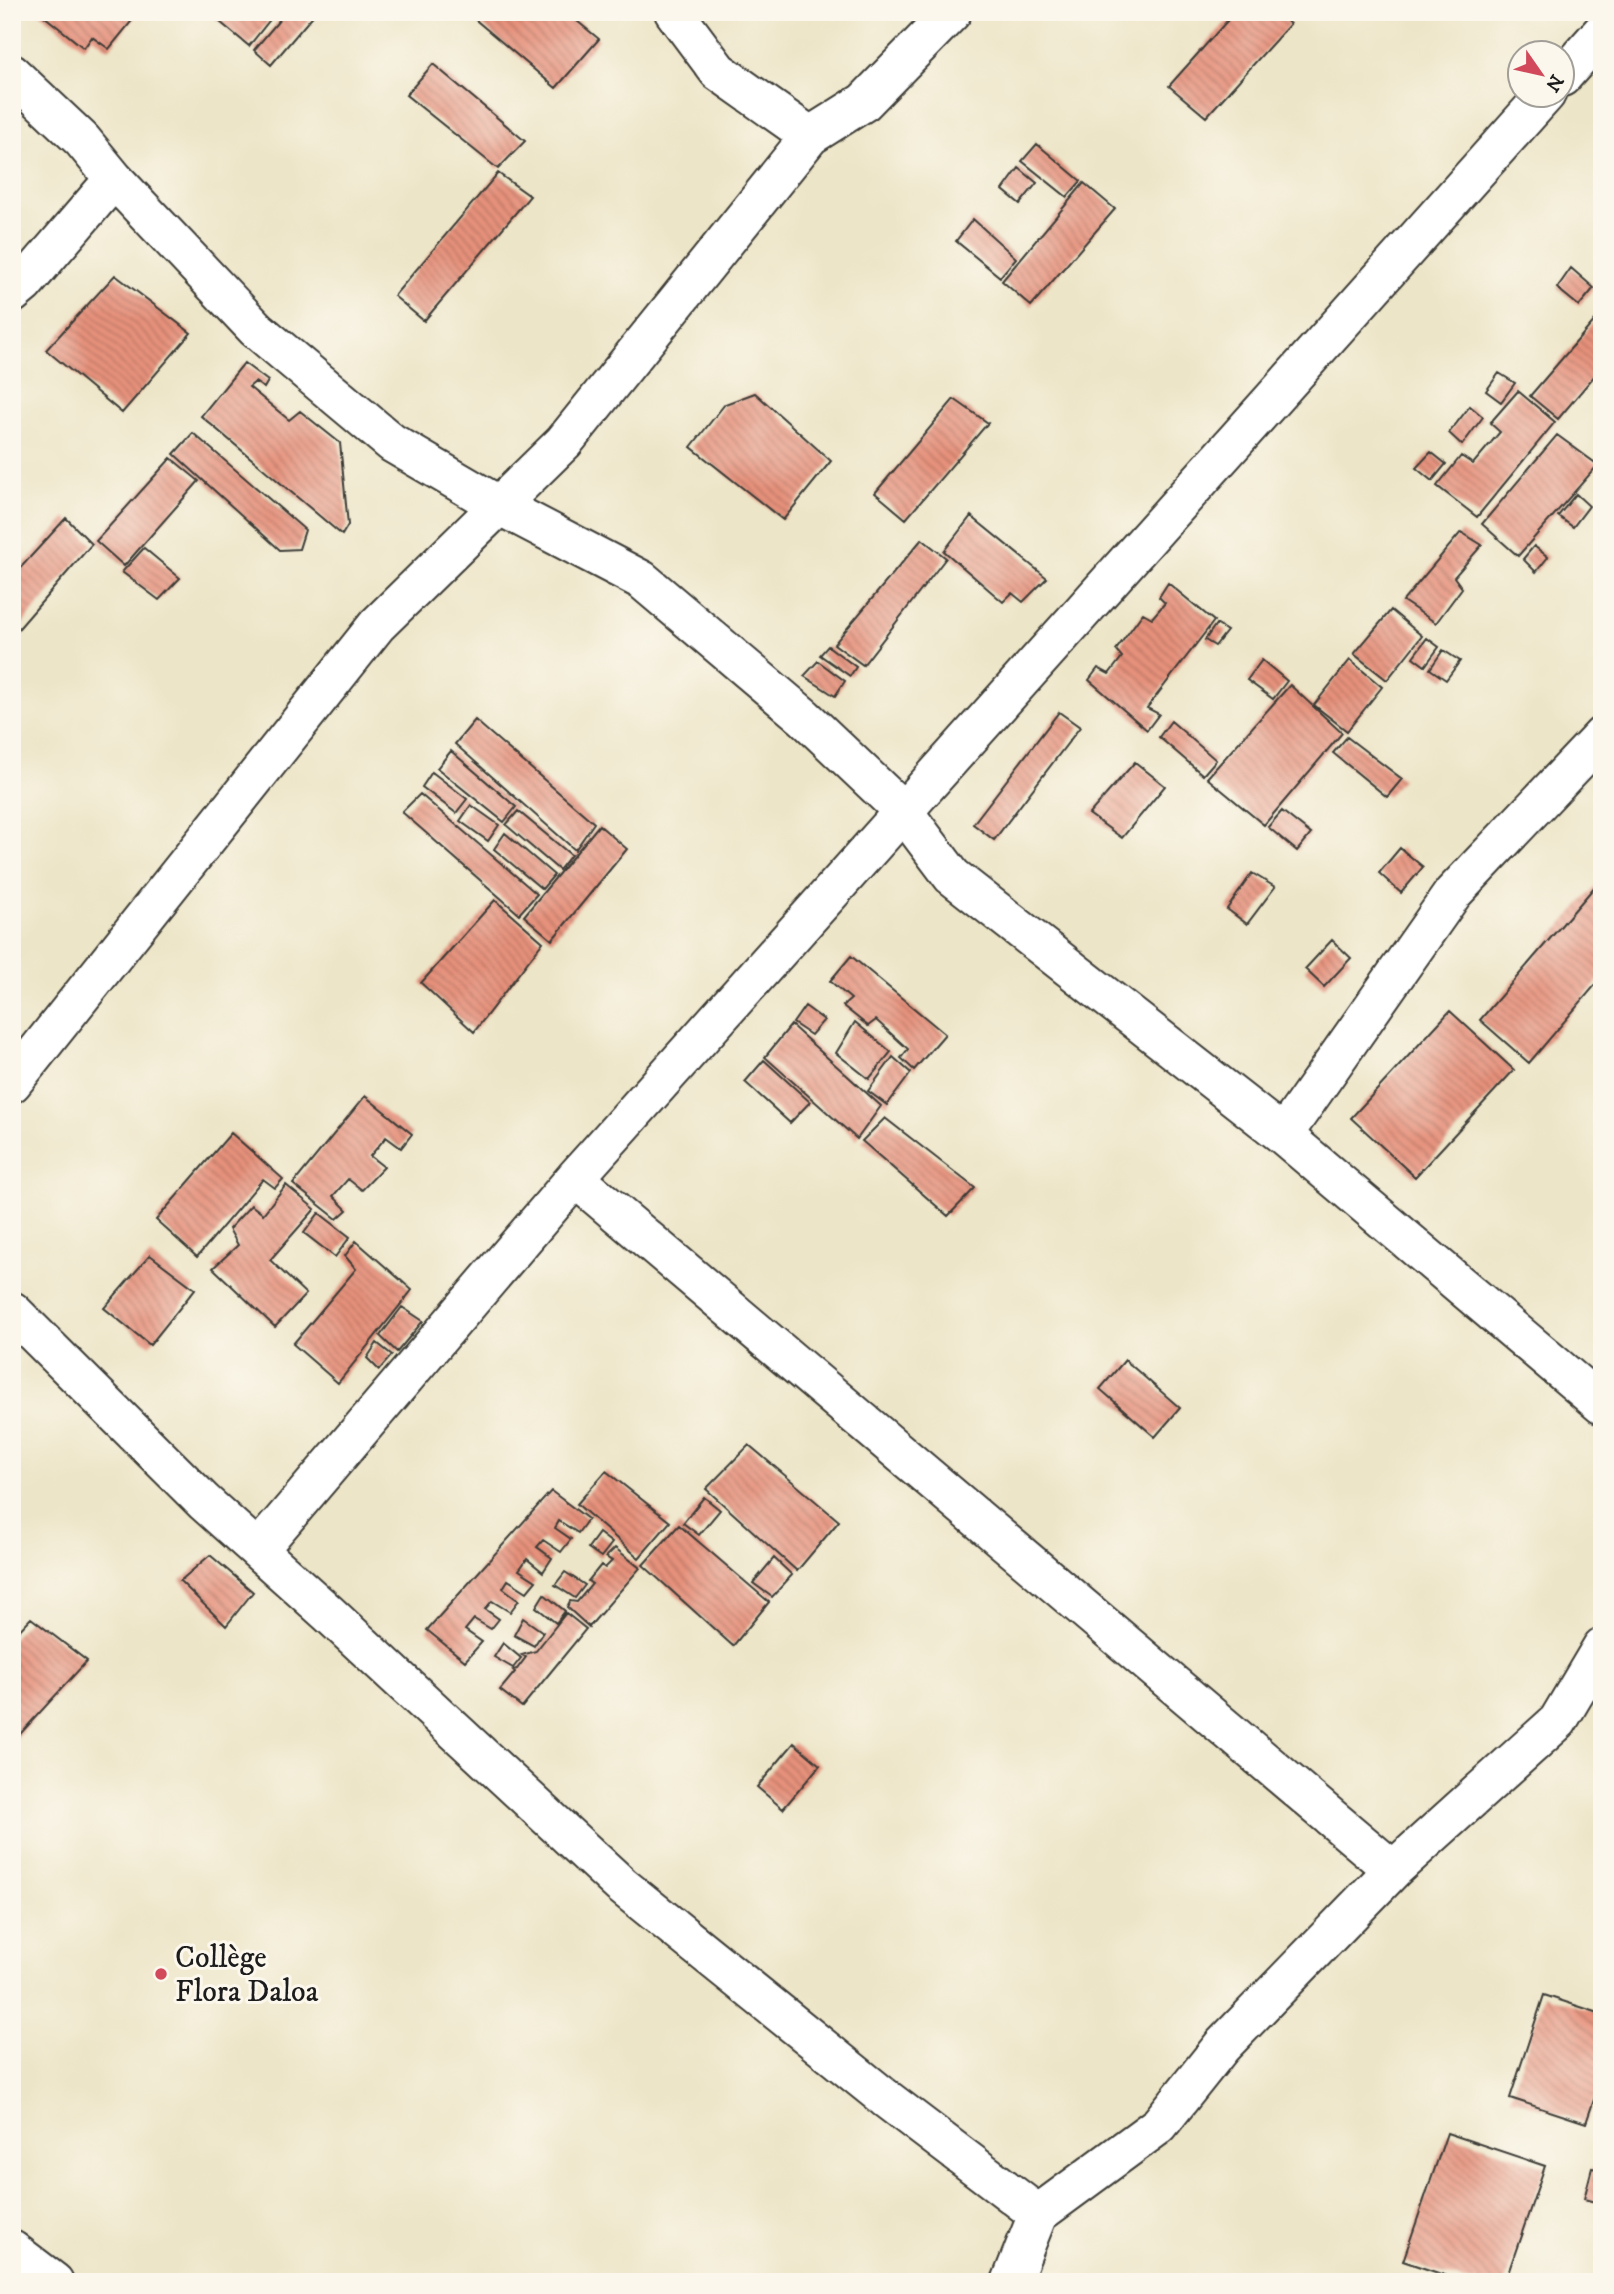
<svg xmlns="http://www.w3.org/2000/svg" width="1614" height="2294" font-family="'IM FELL DW Pica',serif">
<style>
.building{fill:url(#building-back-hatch)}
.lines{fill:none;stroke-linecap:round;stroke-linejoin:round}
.minor-casing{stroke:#3b3a36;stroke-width:42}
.minor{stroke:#fff;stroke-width:38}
.poi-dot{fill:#d1495b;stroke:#fbf7ec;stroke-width:2.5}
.labels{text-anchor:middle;stroke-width:6;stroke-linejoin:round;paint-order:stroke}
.poi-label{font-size:30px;fill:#1c1c1c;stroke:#fbf7ec;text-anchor:start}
</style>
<defs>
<pattern id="building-back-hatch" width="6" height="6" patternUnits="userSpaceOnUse" patternTransform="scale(1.75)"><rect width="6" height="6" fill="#e6917b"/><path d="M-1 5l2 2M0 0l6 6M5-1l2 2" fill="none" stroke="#ba7664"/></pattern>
</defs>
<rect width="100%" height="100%" fill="#fbf7ec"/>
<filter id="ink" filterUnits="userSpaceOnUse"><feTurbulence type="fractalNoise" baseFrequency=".0143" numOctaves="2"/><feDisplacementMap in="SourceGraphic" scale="14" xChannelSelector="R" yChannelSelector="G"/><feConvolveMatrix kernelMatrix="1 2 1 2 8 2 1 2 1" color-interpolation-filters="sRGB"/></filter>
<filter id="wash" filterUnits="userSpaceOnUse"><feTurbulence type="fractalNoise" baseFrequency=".00686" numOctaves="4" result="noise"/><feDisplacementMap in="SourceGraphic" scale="28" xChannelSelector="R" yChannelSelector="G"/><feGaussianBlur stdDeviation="1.57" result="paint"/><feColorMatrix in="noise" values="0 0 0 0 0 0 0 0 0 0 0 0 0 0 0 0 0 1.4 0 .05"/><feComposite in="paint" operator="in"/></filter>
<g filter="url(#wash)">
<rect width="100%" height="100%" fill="#ede5c7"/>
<g id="blocks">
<path class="building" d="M 39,12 L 139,12 L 109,49 L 92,37 L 84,48 Z
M 208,12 L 276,12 L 249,46 Z
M 286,12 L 316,12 L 271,65 L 254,50 Z
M 474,12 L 566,12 L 599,39 L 556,88 L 471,16 Z
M 1235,12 L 1276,12 L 1290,24 L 1206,117 L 1169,86 Z
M 433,64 L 525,141 L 498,169 L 406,95 Z
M 1037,144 L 1081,181 L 1067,197 L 1022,161 Z
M 1019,168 L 1037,183 L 1020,204 L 1003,190 Z
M 498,173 L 530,196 L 424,321 L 394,296 Z
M 1084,183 L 1115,209 L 1031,306 L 1002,281 Z
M 973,219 L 1016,258 L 1000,277 L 956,241 Z
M 1571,268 L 1594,288 L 1579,306 L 1557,288 Z
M 115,275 L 191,333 L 122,413 L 46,350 Z
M 1602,312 L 1602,367 L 1558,419 L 1530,396 Z
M 244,363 L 268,381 L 264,388 L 255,382 L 249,387 L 289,420 L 300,411 L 340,443 L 348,525 L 342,535 L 201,416 Z
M 1499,373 L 1515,383 L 1501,402 L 1486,391 Z
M 1518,391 L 1555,422 L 1477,517 L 1437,486 L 1461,456 L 1473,464 L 1500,432 L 1490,423 Z
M 755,393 L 831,461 L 783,520 L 691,447 L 725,404 Z
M 954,399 L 988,423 L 906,519 L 875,493 Z
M 1470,406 L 1483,417 L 1462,445 L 1449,433 Z
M 193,433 L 305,530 L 299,549 L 280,550 L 174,454 Z
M 1557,435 L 1598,465 L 1518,556 L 1482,524 Z
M 1431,452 L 1446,464 L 1432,481 L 1416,468 Z
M 171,458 L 199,481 L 124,566 L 96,541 Z
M 1576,494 L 1589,506 L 1573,527 L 1558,516 Z
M 971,516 L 1047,578 L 1023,602 L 1012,593 L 1003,602 L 944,551 Z
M 66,518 L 92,544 L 14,634 L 12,632 L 12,577 Z
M 1461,532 L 1482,545 L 1454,577 L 1462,588 L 1436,623 L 1403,601 Z
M 922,539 L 946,558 L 863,665 L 834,644 Z
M 1534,546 L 1548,557 L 1536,572 L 1523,559 Z
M 144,548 L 180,578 L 159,600 L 122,572 Z
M 1168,583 L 1214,621 L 1147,708 L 1159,714 L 1147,730 L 1089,680 L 1098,668 L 1109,674 L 1122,657 L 1116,650 L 1143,613 L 1152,618 L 1165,603 L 1159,597 Z
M 1391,610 L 1422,636 L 1387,680 L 1354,654 Z
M 1216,624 L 1227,631 L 1215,646 L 1205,640 Z
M 1427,638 L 1439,647 L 1425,666 L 1413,657 Z
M 828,646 L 856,667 L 850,676 L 820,655 Z
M 1443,650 L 1460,661 L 1446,680 L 1430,669 Z
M 1262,660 L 1287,681 L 1273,699 L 1247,680 Z
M 1350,660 L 1382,687 L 1347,731 L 1314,705 Z
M 818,661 L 845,681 L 835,696 L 804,676 Z
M 1290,685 L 1342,733 L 1264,825 L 1207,778 Z
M 1059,712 L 1080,727 L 994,840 L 973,824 Z
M 475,720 L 594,823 L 575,850 L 455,744 Z
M 1171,721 L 1216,760 L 1203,775 L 1159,737 Z
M 1347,737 L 1402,779 L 1387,797 L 1333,753 Z
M 451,751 L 516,807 L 504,822 L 437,768 Z
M 1135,762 L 1165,786 L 1122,838 L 1089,814 Z
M 432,772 L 467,799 L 456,813 L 422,787 Z
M 420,794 L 537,894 L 519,914 L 402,812 Z
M 471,805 L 499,825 L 488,841 L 460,821 Z
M 518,811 L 571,855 L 559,870 L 506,825 Z
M 1282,811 L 1311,834 L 1297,851 L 1268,827 Z
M 599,825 L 627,849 L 552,940 L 524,916 Z
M 505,833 L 554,875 L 542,889 L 494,849 Z
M 1400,848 L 1423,867 L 1401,893 L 1379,873 Z
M 1252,873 L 1275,887 L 1247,924 L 1227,909 Z
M 1597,884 L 1602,888 L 1602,977 L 1529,1063 L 1480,1020 Z
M 495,900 L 543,942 L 474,1032 L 421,983 Z
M 1332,940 L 1351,958 L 1324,987 L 1305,969 Z
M 851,956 L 945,1034 L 914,1070 L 901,1058 L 908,1049 L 876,1020 L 868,1026 L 843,1006 L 851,999 L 830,981 Z
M 805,1006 L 824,1020 L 811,1035 L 793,1023 Z
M 1450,1011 L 1514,1070 L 1415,1177 L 1351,1118 Z
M 855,1022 L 891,1052 L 869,1079 L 836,1053 Z
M 791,1025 L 881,1106 L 857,1139 L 765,1057 Z
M 893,1057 L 911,1073 L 887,1105 L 868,1091 Z
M 764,1060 L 810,1102 L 790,1123 L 745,1082 Z
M 365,1096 L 412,1134 L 401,1148 L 386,1137 L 370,1156 L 384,1167 L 362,1190 L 348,1179 L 333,1196 L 347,1210 L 337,1219 L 293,1184 Z
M 885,1118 L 975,1188 L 948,1216 L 862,1141 Z
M 231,1133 L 283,1179 L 275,1188 L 263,1179 L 197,1257 L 156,1220 Z
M 286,1185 L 315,1209 L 270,1260 L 306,1294 L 275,1327 L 213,1268 L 238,1245 L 229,1229 L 251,1205 L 263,1214 Z
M 319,1213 L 350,1237 L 335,1257 L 304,1233 Z
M 356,1241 L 412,1290 L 338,1383 L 293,1344 L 356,1269 L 345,1256 Z
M 150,1255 L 195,1289 L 150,1345 L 104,1308 Z
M 402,1307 L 423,1321 L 397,1352 L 380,1336 Z
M 377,1343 L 392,1355 L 379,1370 L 367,1358 Z
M 1125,1360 L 1180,1408 L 1155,1437 L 1100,1389 Z
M 749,1445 L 839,1521 L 797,1571 L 706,1489 Z
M 606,1471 L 670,1522 L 639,1558 L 577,1504 Z
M 551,1491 L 588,1519 L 578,1533 L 559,1521 L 555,1528 L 571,1539 L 561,1552 L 543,1540 L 537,1547 L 552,1558 L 543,1572 L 527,1559 L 519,1570 L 536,1581 L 527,1592 L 508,1580 L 503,1588 L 519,1600 L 510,1612 L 492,1601 L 485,1609 L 499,1619 L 491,1629 L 474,1619 L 465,1630 L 482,1642 L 465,1661 L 427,1630 Z
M 704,1497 L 720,1510 L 699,1535 L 683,1523 Z
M 679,1525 L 769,1602 L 733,1646 L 643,1565 Z
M 599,1533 L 612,1543 L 601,1557 L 588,1548 Z
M 615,1548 L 640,1568 L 589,1627 L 567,1607 L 570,1601 L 577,1602 L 592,1584 L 588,1581 L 601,1565 L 605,1568 L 612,1561 L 606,1557 Z
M 210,1555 L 253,1592 L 226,1626 L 180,1581 Z
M 774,1558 L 792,1575 L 772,1597 L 753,1583 Z
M 565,1572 L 585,1585 L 575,1598 L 555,1585 Z
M 544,1594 L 565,1611 L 556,1623 L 536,1607 Z
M 566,1613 L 586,1629 L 522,1707 L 500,1690 L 515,1672 L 513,1670 L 517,1669 L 526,1657 L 522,1655 L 536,1651 Z
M 31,1618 L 87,1661 L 12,1743 L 12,1638 Z
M 523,1618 L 543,1632 L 534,1646 L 514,1635 Z
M 503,1643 L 521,1658 L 513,1668 L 494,1657 Z
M 794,1743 L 820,1765 L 783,1809 L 757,1787 Z
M 1544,1995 L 1602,2014 L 1602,2076 L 1586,2123 L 1510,2098 Z
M 1447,2133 L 1545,2166 L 1505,2282 L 1465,2282 L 1403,2261 Z
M 1592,2168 L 1602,2170 L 1602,2204 L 1584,2199 Z"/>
</g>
</g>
<g filter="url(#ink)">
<use href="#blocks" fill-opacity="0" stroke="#3b3a36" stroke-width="2"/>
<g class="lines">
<defs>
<path id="minor" d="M 674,12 L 718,71 L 810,136
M 12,74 L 82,140 L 114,179 L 256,329 L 392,443 L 498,505 L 642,580 L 804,717 L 903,811 L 952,876 L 1283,1135 L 1602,1405
M 1562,77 L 1602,32
M 12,294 L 24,284 L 114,179
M 12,1083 L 377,625 L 564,442 L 810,136 L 864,102 L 952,12
M 1283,1135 L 1453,893 L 1602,736
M 575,1178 L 1393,1870
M 12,1311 L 204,1502 L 328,1613 L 621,1885 L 885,2098 L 1038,2214
M 258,1550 L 575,1178 L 1546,94
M 12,2250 L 54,2282
M 1011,2282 L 1038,2214 L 1159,2125 L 1222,2046 L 1393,1870 L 1558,1721 L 1602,1647"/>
</defs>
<use href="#minor" class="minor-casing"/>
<use href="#minor" class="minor"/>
</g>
</g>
<circle class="poi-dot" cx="161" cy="1974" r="7"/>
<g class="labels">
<g class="poi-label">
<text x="175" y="1967">Collège<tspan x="175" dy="34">Flora Daloa</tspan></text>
</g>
</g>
<rect width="1614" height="2294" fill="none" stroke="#fbf7ec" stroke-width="42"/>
<g transform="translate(1541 74) rotate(124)"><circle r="33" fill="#fbf7ec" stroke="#a29f99" stroke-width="2"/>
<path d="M0-5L12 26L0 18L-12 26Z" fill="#d1495b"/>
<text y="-10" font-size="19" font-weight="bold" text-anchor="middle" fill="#1c1c1c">N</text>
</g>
</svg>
